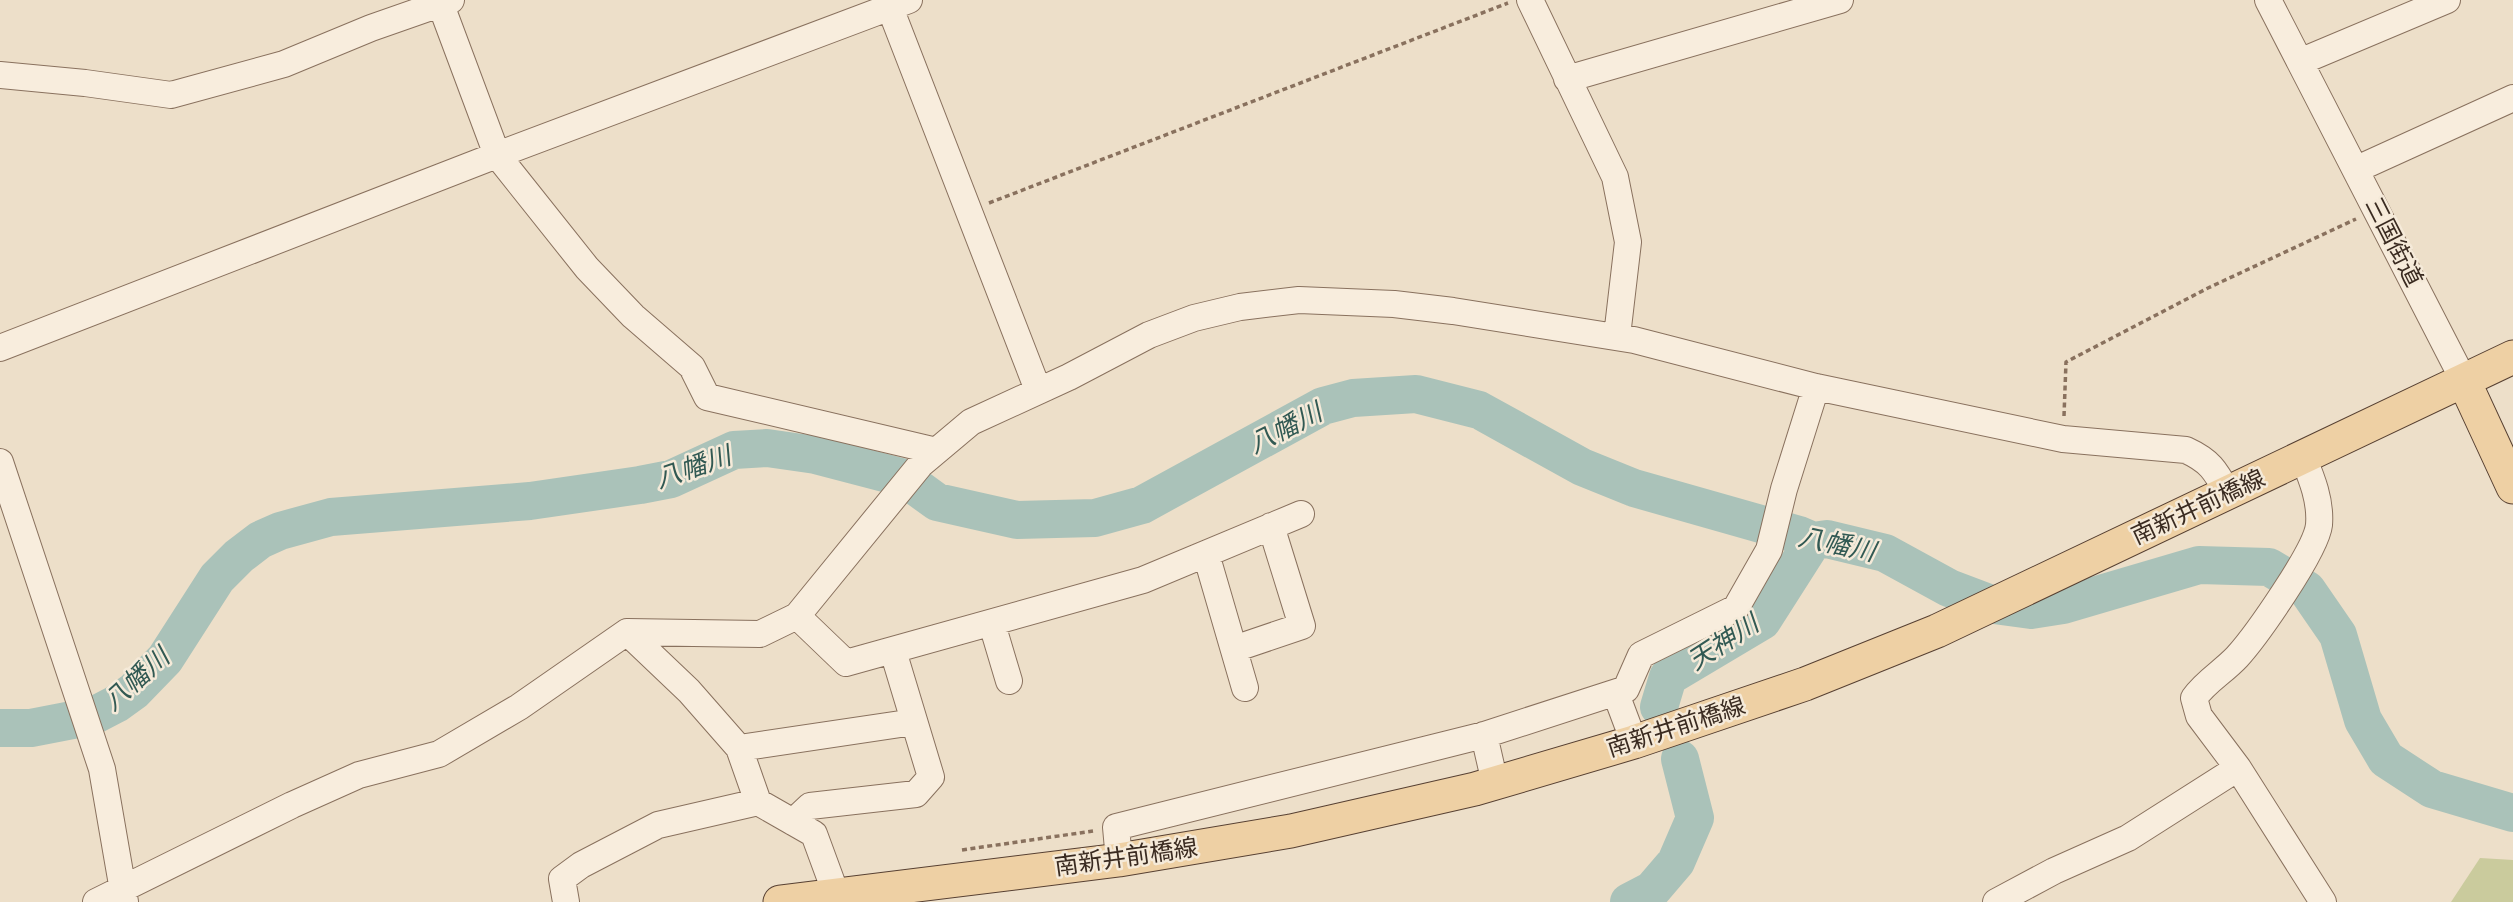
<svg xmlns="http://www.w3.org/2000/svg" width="2513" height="902" font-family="'Times New Roman','Noto Sans JP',serif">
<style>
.green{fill:#cacb9d}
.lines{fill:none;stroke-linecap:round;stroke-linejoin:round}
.river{stroke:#aac2b9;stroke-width:38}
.minor-casing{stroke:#89715e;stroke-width:28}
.major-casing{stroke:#574032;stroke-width:35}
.path{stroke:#89715e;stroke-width:3.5;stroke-dasharray:5 3.5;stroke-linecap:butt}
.minor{stroke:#f8eddd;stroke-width:26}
.major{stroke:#eed0a4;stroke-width:33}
.labels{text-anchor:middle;stroke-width:5;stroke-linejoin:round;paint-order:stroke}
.street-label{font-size:24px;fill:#3a2b21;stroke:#f5ead9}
.water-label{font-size:26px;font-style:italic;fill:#315953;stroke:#f5ead9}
</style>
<rect width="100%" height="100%" fill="#eddfc9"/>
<path class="green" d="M 2480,858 L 2513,860 L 2513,902 L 2451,902 Z"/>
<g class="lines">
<path class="river" d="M 1659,707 L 1668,677 L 1762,621 L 1813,541
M 0,728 L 31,728 L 93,716 L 116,704 L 134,691 L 165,659 L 217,578 L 239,556 L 260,540 L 280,531 L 331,517 L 530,501 L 640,485 L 671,479 L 734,450 L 767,448 L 816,455 L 904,478 L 937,502 L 1017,520 L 1095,518 L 1142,505 L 1323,406 L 1353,398 L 1416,394 L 1479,410 L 1582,467 L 1634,488 L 1799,535 L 1813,541 L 1827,539 L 1885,553 L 1949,588 L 1994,605 L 2031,610 L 2063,605 L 2199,565 L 2269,567 L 2307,590 L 2338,635 L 2363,720 L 2386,759 L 2432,789 L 2513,813
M 1629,902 L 1652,890 L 1676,862 L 1695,818 L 1680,759"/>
<defs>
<path id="minor" d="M 887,0 L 1038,390
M 1530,0 L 1615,177 L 1628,242 L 1617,336
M 2268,0 L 2464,381
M 441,5 L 497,155 L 587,268 L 633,316 L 692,367 L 707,397 L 936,451
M 2302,61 L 2447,0
M 0,75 L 85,83 L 171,95 L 284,64 L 371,28 L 451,0
M 1567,79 L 1840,0
M 2357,169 L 2513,98
M 0,348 L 497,155 L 909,0
M 2303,457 C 2312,479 2321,501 2319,525 C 2316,551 2256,636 2237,657 C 2223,672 2206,681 2194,698 L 2199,716 L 2238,768 L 2323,902
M 0,462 L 102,769 L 125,902
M 1206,554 L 1245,688
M 797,616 L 846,663 L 1143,580 L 1301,514
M 992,624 L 1009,681
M 627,632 L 689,691 L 739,748 L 758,802 L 814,834 L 839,902
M 1234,649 L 1302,626 L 1271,526
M 1616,694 L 1634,742
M 1484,735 L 1495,783
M 739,748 L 914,722
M 793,822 L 810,806 L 916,794 L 931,777 L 893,651
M 1119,860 L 1116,827 L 1484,735 L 1626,689 L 1641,655 L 1736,608 L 1769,550 L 1784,489 L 1816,387
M 96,902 L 292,805 L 359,775 L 439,754 L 519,707 L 627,632 L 760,634 L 797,616 L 921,464 L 971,422 L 1069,377 L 1149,335 L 1194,318 L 1240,307 L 1299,300 L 1394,304 L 1453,311 L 1634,340 L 1816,387 L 2063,439 L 2186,450 C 2210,461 2215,470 2228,493
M 566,902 L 562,879 L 581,865 L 658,825 L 758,802
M 1996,902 L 2054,871 L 2128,838 L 2238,768"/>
<path id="major" d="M 2464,381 L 2513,487
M 780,902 L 1119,860 L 1291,831 L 1475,789 L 1634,742 L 1805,684 L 1937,631 L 2513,357"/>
</defs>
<use href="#minor" class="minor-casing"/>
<use href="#major" class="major-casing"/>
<path class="path" d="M 989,203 L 1508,3
M 2064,416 L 2066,362 L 2208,288 L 2356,219
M 962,850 L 1093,831"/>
<use href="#minor" class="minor"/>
<use href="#major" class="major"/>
</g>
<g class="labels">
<g class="street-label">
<text transform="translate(2394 242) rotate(63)" y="8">三国街道</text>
<text transform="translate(2198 507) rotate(-25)" y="8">南新井前橋線</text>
<text transform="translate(1676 727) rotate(-18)" y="8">南新井前橋線</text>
<text transform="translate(1126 857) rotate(-8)" y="8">南新井前橋線</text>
</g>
<g class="water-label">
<text transform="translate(1285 428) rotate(-27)" y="9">八幡川</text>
<text transform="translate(693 467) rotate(-19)" y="9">八幡川</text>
<text transform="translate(1837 544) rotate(12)" y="9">八幡川</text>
<text transform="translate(1723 642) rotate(-33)" y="9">天神川</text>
<text transform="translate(136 679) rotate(-42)" y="9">八幡川</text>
</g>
</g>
</svg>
